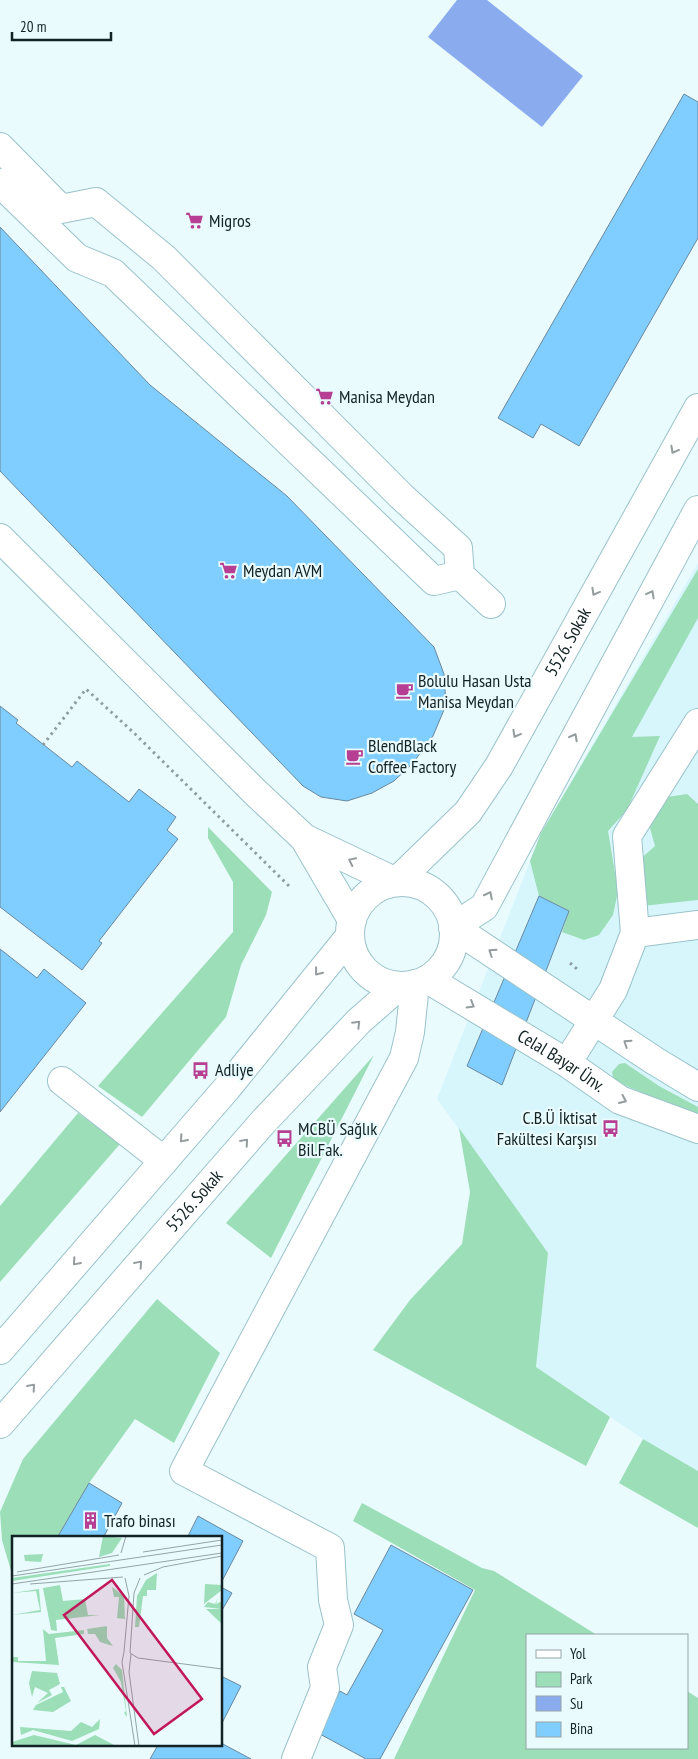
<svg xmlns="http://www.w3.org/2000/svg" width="698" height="1759" font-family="'PT Sans Narrow',sans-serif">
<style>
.built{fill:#d7f6fc}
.green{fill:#9bdeb7}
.water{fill:#8aacef}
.building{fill:#7fceff;stroke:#6a889c}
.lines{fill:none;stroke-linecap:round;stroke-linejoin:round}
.minor-casing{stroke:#99c2ca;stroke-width:30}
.path{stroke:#8e9ea1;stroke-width:3;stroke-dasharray:2.5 4;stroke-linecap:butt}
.minor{stroke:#fff;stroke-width:28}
.oneway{stroke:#949c9d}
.labels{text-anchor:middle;stroke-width:4.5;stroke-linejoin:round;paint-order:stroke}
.poi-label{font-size:18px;fill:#122225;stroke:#eafbfe;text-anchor:start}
.street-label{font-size:18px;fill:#122225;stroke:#eafbfe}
.inset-road{fill:none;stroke:#94a4a7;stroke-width:1}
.view{fill:#c2185b;fill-opacity:0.15;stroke:#c2185b;stroke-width:2.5}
.inset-edge{fill:none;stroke:#122225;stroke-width:2.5}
</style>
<rect width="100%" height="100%" fill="#eafbfe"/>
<path class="built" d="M 698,563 L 698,1471 L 643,1439 L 536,1367 L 548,1253 L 437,1099 L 541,833 Z"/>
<path class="green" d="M 698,569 L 698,618 L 632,737 L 660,736 L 627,810 L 608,831 L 618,891 L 613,915 L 599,935 L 584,940 L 562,932 L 569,911 L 539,896 L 530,861 L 541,833 Z
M 687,794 L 698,804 L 698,900 L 642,906 L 637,862 L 655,846 L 648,821 L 661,798 Z
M 208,827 L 272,892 L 266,915 L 241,965 L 226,1017 L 142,1117 L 98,1086 L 233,932 L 233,882 L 208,838 Z
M 374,1055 L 271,1258 L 226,1223 Z
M 625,1063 L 659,1086 L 698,1107 L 698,1116 L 617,1082 L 613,1077 L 612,1072 L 619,1064 Z
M 78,1113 L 120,1144 L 0,1282 L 0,1206 Z
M 459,1128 L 548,1253 L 536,1367 L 610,1417 L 586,1466 L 373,1350 L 410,1300 L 462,1244 L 470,1192 Z
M 157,1299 L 220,1353 L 174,1443 L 135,1419 L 89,1483 L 57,1538 L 14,1538 L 14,1581 L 2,1540 L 0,1512 L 23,1459 Z
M 643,1439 L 698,1471 L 698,1528 L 619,1483 Z
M 362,1503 L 482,1568 L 494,1571 L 597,1635 L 527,1635 L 527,1748 L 687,1748 L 687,1691 L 698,1698 L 698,1759 L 394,1759 L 475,1590 L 353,1521 Z"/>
<path class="water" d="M 457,0 L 487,0 L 583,76 L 542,127 L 428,37 Z"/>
<path class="building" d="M 684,94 L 698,102 L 698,238 L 579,446 L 541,424 L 533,438 L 498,418 Z
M 0,227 L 150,385 L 287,496 L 434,647 L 444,674 L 446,705 L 433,736 L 413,763 L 394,781 L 372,793 L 347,801 L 321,797 L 303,786 L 0,471 Z
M 0,706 L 18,720 L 16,723 L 72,767 L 77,761 L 129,802 L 139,789 L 176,817 L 167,830 L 178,839 L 99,941 L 102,943 L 82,970 L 0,907 Z
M 539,896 L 569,911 L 502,1085 L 467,1066 Z
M 0,949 L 37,978 L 44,969 L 86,1003 L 0,1112 Z
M 89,1483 L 122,1503 L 103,1538 L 57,1538 Z
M 198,1516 L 243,1541 L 221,1583 L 221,1538 L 187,1538 Z
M 391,1545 L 473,1590 L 380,1759 L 366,1759 L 318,1733 L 340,1691 L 347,1695 L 383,1630 L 354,1614 Z
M 221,1587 L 232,1593 L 221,1612 Z
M 221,1676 L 241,1686 L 221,1725 Z
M 221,1743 L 251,1759 L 150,1759 L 158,1745 L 221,1745 Z"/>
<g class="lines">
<defs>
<g id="minor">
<path d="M 0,147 L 61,209 L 96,202 L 164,258 L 401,496 L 458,548 L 460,575 L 491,604"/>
<path d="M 0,183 L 77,258 L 113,273 L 434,581 L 460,575"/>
<path d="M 0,538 L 255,792 L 304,838 L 352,920"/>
<path d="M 304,838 L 396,882"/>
<path id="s1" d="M 396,882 L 468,812 L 499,766 L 698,408"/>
<circle cx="402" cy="934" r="52"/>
<path d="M 453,927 L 484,907 L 698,510"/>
<path d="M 453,927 L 655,1061 L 698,1087"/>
<path d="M 635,933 L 698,925"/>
<path id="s2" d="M 429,980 L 567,1063 L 620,1100 L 698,1129"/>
<path d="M 567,1063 L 613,990 L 635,933 L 627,836 L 698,723"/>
<path d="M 62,1081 L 164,1161"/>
<path d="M 0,1350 L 227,1088 L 350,936"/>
<path id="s3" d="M 0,1424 L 264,1121 L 359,1021 L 399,986"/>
<path d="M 296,1759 L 325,1688 L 322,1667 L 339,1625 L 333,1600 L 330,1548 L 184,1471 L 404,1058 L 410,1032 L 415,984"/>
</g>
</defs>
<use href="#minor" class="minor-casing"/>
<path class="path" d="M 43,745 L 86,689 L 133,732 L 291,888
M 570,963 L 577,969"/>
<use href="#minor" class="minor"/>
</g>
<defs><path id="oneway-chevron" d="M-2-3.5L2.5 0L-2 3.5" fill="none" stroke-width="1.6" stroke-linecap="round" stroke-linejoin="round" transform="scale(1.25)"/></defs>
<g class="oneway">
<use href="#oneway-chevron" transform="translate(674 450) rotate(119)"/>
<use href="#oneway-chevron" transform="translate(595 592) rotate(119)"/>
<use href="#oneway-chevron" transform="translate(651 594) rotate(-61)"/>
<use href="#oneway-chevron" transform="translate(516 734) rotate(119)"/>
<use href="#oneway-chevron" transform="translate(574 737) rotate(-62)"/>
<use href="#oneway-chevron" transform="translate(352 861) rotate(-154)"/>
<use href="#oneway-chevron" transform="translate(489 895) rotate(-63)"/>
<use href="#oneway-chevron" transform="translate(492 952) rotate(-146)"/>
<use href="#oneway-chevron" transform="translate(318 972) rotate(128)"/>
<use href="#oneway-chevron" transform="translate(471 1005) rotate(31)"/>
<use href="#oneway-chevron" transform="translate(357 1024) rotate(-45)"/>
<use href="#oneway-chevron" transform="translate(627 1043) rotate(-146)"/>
<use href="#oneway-chevron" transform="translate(623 1100) rotate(24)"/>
<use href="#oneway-chevron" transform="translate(183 1139) rotate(131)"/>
<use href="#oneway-chevron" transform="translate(245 1142) rotate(-49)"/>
<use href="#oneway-chevron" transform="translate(76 1262) rotate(131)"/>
<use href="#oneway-chevron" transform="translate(139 1264) rotate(-49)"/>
<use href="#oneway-chevron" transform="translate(32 1387) rotate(-49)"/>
</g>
<defs>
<symbol id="supermarket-bare" viewBox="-9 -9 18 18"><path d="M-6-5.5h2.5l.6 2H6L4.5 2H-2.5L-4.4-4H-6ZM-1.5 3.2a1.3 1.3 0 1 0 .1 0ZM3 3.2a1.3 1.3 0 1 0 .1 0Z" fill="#b73f93" stroke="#eafbfe" stroke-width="2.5" paint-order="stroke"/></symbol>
<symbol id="cafe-bare" viewBox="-9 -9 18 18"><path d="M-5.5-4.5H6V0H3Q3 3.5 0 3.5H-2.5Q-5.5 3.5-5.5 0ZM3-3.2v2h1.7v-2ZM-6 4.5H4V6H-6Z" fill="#b73f93" stroke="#eafbfe" stroke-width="2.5" paint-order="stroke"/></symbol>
<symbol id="bus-bare" viewBox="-9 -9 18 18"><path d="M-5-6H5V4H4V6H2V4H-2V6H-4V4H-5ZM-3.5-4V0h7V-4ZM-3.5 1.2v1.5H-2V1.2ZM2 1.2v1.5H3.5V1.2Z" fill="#b73f93" stroke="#eafbfe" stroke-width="2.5" paint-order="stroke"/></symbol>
<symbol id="building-bare" viewBox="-9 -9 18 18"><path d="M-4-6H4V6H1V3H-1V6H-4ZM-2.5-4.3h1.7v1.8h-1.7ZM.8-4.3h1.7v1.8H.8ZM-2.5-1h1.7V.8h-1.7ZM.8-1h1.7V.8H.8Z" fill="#b73f93" stroke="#eafbfe" stroke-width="2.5" paint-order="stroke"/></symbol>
</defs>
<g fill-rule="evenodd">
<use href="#supermarket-bare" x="182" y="208" width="25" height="25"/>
<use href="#supermarket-bare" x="312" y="384" width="25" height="25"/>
<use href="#supermarket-bare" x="216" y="558" width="25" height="25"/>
<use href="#cafe-bare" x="392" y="678" width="25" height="25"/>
<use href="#cafe-bare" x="342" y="744" width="25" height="25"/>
<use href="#bus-bare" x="188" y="1058" width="25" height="25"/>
<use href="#bus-bare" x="598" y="1116" width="25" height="25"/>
<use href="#bus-bare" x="272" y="1126" width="25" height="25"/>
<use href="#building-bare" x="78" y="1508" width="25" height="25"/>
</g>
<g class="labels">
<g class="poi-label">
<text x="209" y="227">Migros</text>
<text x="339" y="403">Manisa Meydan</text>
<text x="243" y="577">Meydan AVM</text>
<text x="418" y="687">Bolulu Hasan Usta<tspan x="418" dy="21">Manisa Meydan</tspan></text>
<text x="368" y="752">BlendBlack<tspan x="368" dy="21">Coffee Factory</tspan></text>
<text x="215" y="1076">Adliye</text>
<text x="597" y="1124" text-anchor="end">C.B.Ü İktisat<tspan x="597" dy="21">Fakültesi Karşısı</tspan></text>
<text x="298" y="1135">MCBÜ Sağlık<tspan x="298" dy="21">Bil.Fak.</tspan></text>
<text x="104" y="1527">Trafo binası</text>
</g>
<g class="street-label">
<text dy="6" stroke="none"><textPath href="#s1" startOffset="298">5526. Sokak</textPath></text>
<text dy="6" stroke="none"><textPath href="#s2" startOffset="155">Celal Bayar Ünv.</textPath></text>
<text dy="6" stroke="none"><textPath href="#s3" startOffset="296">5526. Sokak</textPath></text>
</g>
</g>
<g transform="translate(12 1536)">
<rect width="210" height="210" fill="#eafbfe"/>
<path d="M 91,0 L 110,2 L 100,17 L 87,21 ZM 31,18 L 29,26 L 13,25 L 12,19 ZM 98,28 L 98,30 L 0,45 L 0,42 ZM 145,37 L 144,54 L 135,54 L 135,60 L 131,60 L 127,91 L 123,91 L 125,60 L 134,44 ZM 193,48 L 210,49 L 210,54 L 192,68 ZM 48,49 L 51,65 L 73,63 L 76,79 L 88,79 L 44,84 L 45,95 L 39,94 L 31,52 ZM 100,51 L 112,60 L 113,83 L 105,82 L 107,61 L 102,61 ZM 27,53 L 29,76 L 0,79 L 28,74 L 24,55 L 0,57 ZM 206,62 L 204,68 L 210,65 L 210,88 L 194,73 L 209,73 L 192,71 L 196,66 L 203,68 ZM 95,90 L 95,102 L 101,110 L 88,106 L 83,98 L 76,98 L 75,93 ZM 31,93 L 37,98 L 72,94 L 72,98 L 43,102 L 47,129 L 0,126 L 0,121 L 6,121 L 6,125 L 34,125 ZM 104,128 L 110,134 L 115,181 L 112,177 L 114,175 L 109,146 L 101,132 ZM 20,135 L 45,137 L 48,148 L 37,154 L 40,159 L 25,167 L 36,157 L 23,151 L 20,161 L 17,147 ZM 49,151 L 52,151 L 59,165 L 41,176 L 21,174 L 24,169 L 51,156 ZM 88,183 L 87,193 L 60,205 L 21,194 L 9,199 L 8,191 L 59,195 L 69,186 L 80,191 ZM 22,199 L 64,209 L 83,199 L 104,210 L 0,210 L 0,206 Z" fill="#9bdeb7"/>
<path class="inset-road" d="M 131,16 L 210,4M 109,17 L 114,0M 5,36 L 107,19M 132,39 L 151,31 L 210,20M 0,40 L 210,9M 0,48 L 210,17M 18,48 L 111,41M 112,116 L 110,126 L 123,210M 112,116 L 117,60 L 113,42M 118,117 L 126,122 L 210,133M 118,117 L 122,57 L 128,42M 119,118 L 117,136 L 127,210"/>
<path class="view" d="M 100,44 L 190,163 L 142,198 L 52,79 Z"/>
<rect width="210" height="210" class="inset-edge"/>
</g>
<rect x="526" y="1634" width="162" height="115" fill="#eafbfe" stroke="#94a4a7"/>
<rect x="536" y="1650" width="25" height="8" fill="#ffffff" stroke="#94a4a7"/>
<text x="570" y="1659" font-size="15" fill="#122225">Yol</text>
<rect x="536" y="1672" width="25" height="15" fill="#9bdeb7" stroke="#94a4a7"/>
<text x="570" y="1684" font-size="15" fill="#122225">Park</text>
<rect x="536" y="1696" width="25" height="15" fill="#8aacef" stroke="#94a4a7"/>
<text x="570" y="1709" font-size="15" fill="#122225">Su</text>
<rect x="536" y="1722" width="25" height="15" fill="#7fceff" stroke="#94a4a7"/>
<text x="570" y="1734" font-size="15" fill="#122225">Bina</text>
<path d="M12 32v8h99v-8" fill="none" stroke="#122225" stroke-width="2.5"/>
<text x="20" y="32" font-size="15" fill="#122225" stroke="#eafbfe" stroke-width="4" paint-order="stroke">20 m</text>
</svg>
